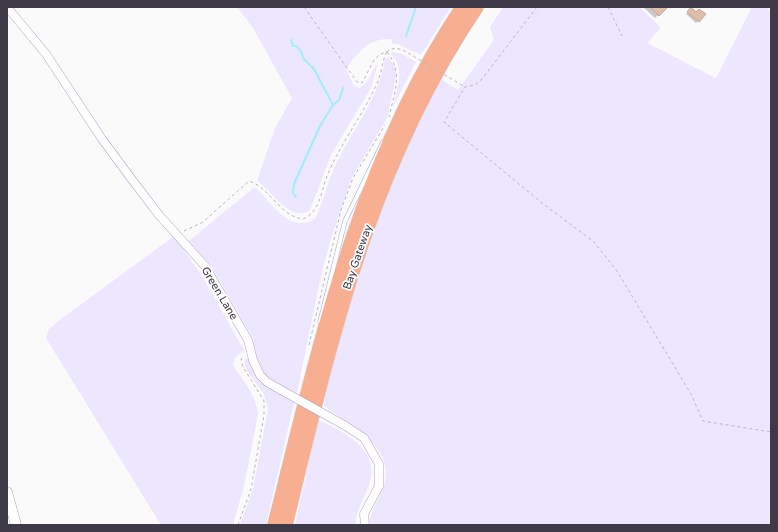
<svg xmlns="http://www.w3.org/2000/svg" width="778" height="532" font-family="'Varela Round',sans-serif">
<style>
.green{fill:#ede6ff}
.shadow{fill:#0003}
.lines{fill:none;stroke-linecap:round;stroke-linejoin:round}
.stream{stroke:#a1edfa;stroke-width:2}
.building{fill:#e0beaa;stroke:#c8a793}
.service-casing{stroke:#aea4c5;stroke-width:5}
.minor-casing{stroke:#aea4c5;stroke-width:9}
.tertiary-casing{stroke:#aea4c5;stroke-width:11}
.trunk-casing{stroke:#d5d4d7;stroke-width:14}
.path{stroke:#b7b6bb;stroke-width:1;stroke-dasharray:3 3;stroke-linecap:butt}
.service{stroke:#fff;stroke-width:4}
.minor{stroke:#fff;stroke-width:8}
.tertiary{stroke:#fff;stroke-width:10}
.trunk{stroke:#f8ae90;stroke-width:13}
.minor-bridge-casing{stroke:#aea4c5;stroke-width:9;stroke-linecap:butt}
.path-bridge{stroke:#b7b6bb;stroke-width:1;stroke-dasharray:3 3;stroke-linecap:butt}
.minor-bridge{stroke:#fff;stroke-width:8}
.labels{text-anchor:middle;stroke-width:3.5;stroke-linejoin:round;paint-order:stroke}
.street-label{font-size:11px;fill:#3e3a48;stroke:#fff}
</style>
<rect width="100%" height="100%" fill="#fafafa"/>
<path class="green" d="M 237,7 L 451,7 L 421,55 L 397,44 L 392,44 L 392,39 C 368,38 359,51 346,69 L 354,86 L 360,88 L 366,83 L 378,62 L 372,86 L 331,155 L 310,210 C 290,224 272,190 257,181 L 275,128 L 292,98 L 253,28 Z
M 503,7 L 640,7 L 661,28 L 647,43 L 716,78 L 752,7 L 767,7 L 771,14 L 771,525 L 369,525 C 370,510 379,502 383,488 C 398,448 350,424 324,406 L 328,373 L 383,199 L 438,77 L 458,90 L 494,40 L 490,27 Z
M 392,52 L 402,54 L 416,62 L 393,107 C 397,87 406,71 391,54 Z
M 388,57 L 395,67 L 396,77 L 387,118 L 352,177 L 330,242 L 320,280 L 297,393 C 268,380 258,377 252,344 L 254,340 L 210,264 L 189,241 L 252,189 L 256,188 C 272,204 290,234 315,219 C 324,201 327,182 336,164 C 353,129 379,98 385,59 Z
M 174,236 L 200,273 L 244,350 L 235,358 L 233,365 C 243,381 257,396 258,415 L 244,486 L 233,525 L 161,525 L 46,338 L 49,329 L 57,322 Z
M 246,359 L 249,359 C 264,387 267,387 294,402 L 266,525 L 240,525 L 253,489 L 268,409 L 264,394 L 247,371 L 244,361 Z
M 318,420 C 342,431 380,449 370,482 C 365,498 357,507 355,525 L 295,525 Z"/>
<path class="shadow" d="M 643,7 L 666,7 L 655,18 Z
M 691,9 L 696,13 L 704,15 L 696,23 L 686,14 Z"/>
<g class="lines">
<path class="stream" d="M 406,36 L 416,7
M 291,40 L 293,46 L 297,46 L 302,53 L 303,58 L 314,69 L 333,105 L 320,126 L 294,184 L 293,193 L 296,197
M 333,105 L 339,100 L 343,88"/>
</g>
<path class="building" d="M 650,7 L 668,7 L 659,16 Z
M 691,7 L 696,12 L 699,9 L 706,14 L 699,22 L 687,12 Z"/>
<g class="lines">
<defs>
<path id="service" d="M 320,322 L 345,221 L 383,142"/>
<path id="minor" d="M 7,7 L 46,54 L 102,139 L 130,177 L 159,215 L 205,266 L 248,340 L 253,360 L 260,375 L 267,382 L 281,390
M 344,425 L 364,438 L 379,464 L 379,486 L 364,514 L 365,525"/>
<path id="tertiary" d="M 7,492 L 16,525"/>
<path id="trunk" d="M 274,525 C 319,346 358,162 462,7
M 286,525 C 331,341 369,167 477,7"/>
</defs>
<use href="#service" class="service-casing"/>
<use href="#minor" class="minor-casing"/>
<use href="#tertiary" class="tertiary-casing"/>
<use href="#trunk" class="trunk-casing"/>
<path class="path" d="M 304,7 L 357,82 L 362,83 L 374,60 L 379,55 L 395,48 L 403,50
M 537,7 L 482,79 L 475,85 L 465,87 L 444,122 L 542,203 L 594,242 L 617,271 L 691,394 L 703,421 L 771,432
M 608,7 L 622,36
M 387,52 C 404,73 394,93 389,117
M 184,231 L 203,222 L 249,181 C 271,188 279,216 303,219 C 320,212 321,192 327,176 C 341,142 364,114 378,81 C 382,71 382,61 387,51
M 309,345 L 341,210 L 353,178 L 385,125
M 238,525 L 251,489 L 264,415 L 264,401 L 243,367 L 241,359 L 244,357"/>
<use href="#service" class="service"/>
<use href="#minor" class="minor"/>
<use href="#tertiary" class="tertiary"/>
<use href="#trunk" class="trunk"/>
<defs>
<path id="minor-bridge" d="M 281,390 L 344,425"/>
</defs>
<use href="#minor-bridge" class="minor-bridge-casing"/>
<path class="path-bridge" d="M 403,50 L 465,87"/>
<use href="#minor-bridge" class="minor-bridge"/>
</g>
<g class="labels">
<g class="street-label">
<text transform="translate(357 257) rotate(-71)" y="4">Bay Gateway</text>
<text transform="translate(220 293) rotate(59)" y="4">Green Lane</text>
</g>
</g>
<rect width="778" height="532" fill="none" stroke="#3e3a48" stroke-width="16"/>
</svg>
